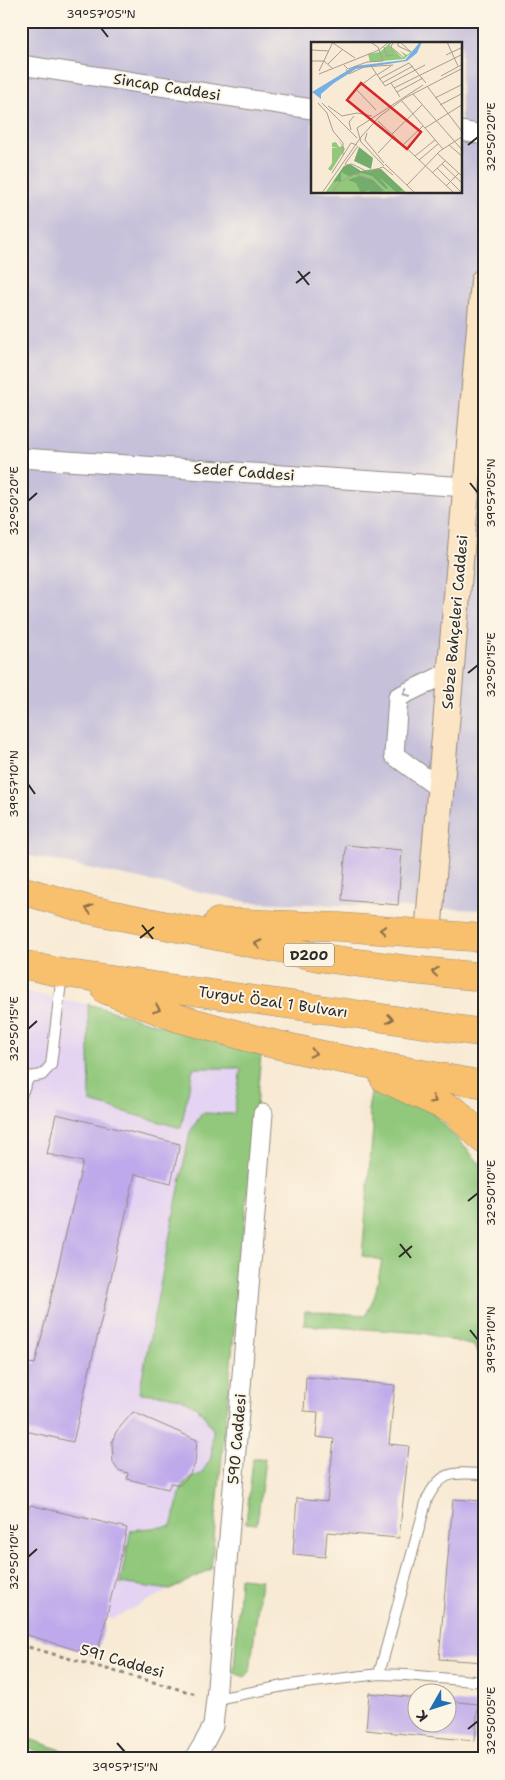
<svg xmlns="http://www.w3.org/2000/svg" width="505" height="1780" font-family="'Shantell Sans',sans-serif">
<style>
.built{fill:#e4d3f2}
.industrial{fill:#c6c0da;fill-rule:evenodd}
.green{fill:#91c87b;stroke:#5e7a53}
.building{fill:#bda9eb}
.lines{fill:none;stroke-linecap:round;stroke-linejoin:round}
.lane-casing{stroke:#928a80;stroke-width:12}
.street-casing{stroke:#928a80;stroke-width:21}
.secondary-casing{stroke:#928a80;stroke-width:28}
.highway-casing{stroke:#928a80;stroke-width:29}
.path{stroke:#928a80;stroke-width:3;stroke-dasharray:4 4;stroke-linecap:butt}
.lane{stroke:#fff;stroke-width:10}
.street{stroke:#fff;stroke-width:19}
.secondary{stroke:#fce5c4;stroke-width:26}
.highway{stroke:#f8bf6c;stroke-width:28}
.oneway{stroke:#a0a0a0}
.oneway2{stroke:#876e48}
.ticks{fill:none;stroke:#2b2b2b;stroke-width:2}
.labels{text-anchor:middle;stroke-width:4;stroke-linejoin:round;paint-order:stroke}
.shield{fill:#fcf5e5;stroke:#6a6863;stroke-width:1}
.shield-label{font-size:14px;font-weight:bold;fill:#2b2b2b}
.street-label{font-size:15px;fill:#2b2b2b;stroke:#fcf5e5}
.inset-road{fill:none;stroke:#a69e90;stroke-width:1}
.view{fill:#d62828;fill-opacity:0.15;stroke:#d62828;stroke-width:2.5}
.inset-edge{fill:none;stroke:#2b2b2b;stroke-width:2.5}
.neatline{fill:none;stroke:#2b2b2b;stroke-width:2}
.ticks-label{font-size:12px;text-anchor:middle;fill:#2b2b2b}
</style>
<rect width="100%" height="100%" fill="#fcf5e5"/>
<filter id="ink" filterUnits="userSpaceOnUse"><feTurbulence type="fractalNoise" baseFrequency=".02" numOctaves="2"/><feDisplacementMap in="SourceGraphic" scale="10" xChannelSelector="R" yChannelSelector="G"/><feConvolveMatrix kernelMatrix="1 2 1 2 8 2 1 2 1" color-interpolation-filters="sRGB"/></filter>
<filter id="wash" filterUnits="userSpaceOnUse"><feTurbulence type="fractalNoise" baseFrequency=".0096" numOctaves="4" result="noise"/><feDisplacementMap in="SourceGraphic" scale="20" xChannelSelector="R" yChannelSelector="G"/><feGaussianBlur stdDeviation="1.12" result="paint"/><feColorMatrix in="noise" values="0 0 0 0 0 0 0 0 0 0 0 0 0 0 0 0 0 1.4 0 .05"/><feComposite in="paint" operator="in"/></filter>
<g filter="url(#wash)">
<rect width="100%" height="100%" fill="#f8ead4"/>
<path class="built" d="M 21,991 L 88,1004 L 261,1055 L 211,1569 L 112,1619 L 21,1593 Z"/>
<path class="industrial" d="M 21,21 L 484,21 L 484,910 L 248,902 L 21,854 ZM 312,44 L 461,44 L 461,192 L 312,192 Z"/>
<path class="green" d="M 88,1004 L 261,1055 L 211,1569 L 170,1590 L 120,1583 L 131,1530 L 171,1526 L 183,1484 L 193,1477 L 201,1474 L 211,1458 L 213,1430 L 203,1414 L 195,1406 L 180,1398 L 166,1395 L 139,1393 L 190,1132 L 202,1113 L 234,1114 L 241,1068 L 193,1068 L 181,1128 L 90,1102 Z
M 373,1083 L 430,1109 L 484,1168 L 484,1360 L 474,1346 L 423,1333 L 304,1325 L 305,1311 L 366,1315 L 375,1295 L 382,1260 L 362,1256 L 373,1127 L 368,1110 Z
M 253,1459 L 265,1459 L 257,1524 L 246,1523 Z
M 240,1578 L 261,1580 L 250,1672 L 245,1677 L 234,1673 Z
M 21,1736 L 88,1759 L 58,1759 L 21,1745 Z"/>
<g id="blocks">
<path class="building" d="M 346,845 L 402,850 L 398,905 L 342,900 Z
M 56,1114 L 180,1144 L 171,1183 L 135,1174 L 73,1442 L 21,1430 L 21,1362 L 35,1364 L 83,1162 L 47,1154 Z
M 306,1377 L 395,1385 L 389,1444 L 409,1446 L 399,1538 L 327,1532 L 325,1557 L 293,1554 L 297,1498 L 327,1501 L 334,1439 L 316,1437 L 318,1412 L 304,1411 Z
M 133,1412 L 197,1440 L 195,1464 L 188,1477 L 180,1485 L 171,1483 L 168,1489 L 127,1479 L 128,1473 L 118,1470 L 113,1463 L 112,1442 L 116,1432 Z
M 453,1499 L 484,1501 L 484,1662 L 439,1659 Z
M 30,1505 L 127,1528 L 104,1628 L 96,1656 L 21,1633 L 21,1540 Z
M 369,1693 L 418,1698 L 418,1722 L 448,1722 L 448,1701 L 478,1704 L 475,1741 L 366,1730 Z"/>
</g>
</g>
<g filter="url(#ink)">
<use href="#blocks" fill-opacity="0" stroke="#928a80" stroke-width="1"/>
<g class="lines">
<defs>
<path id="lane" d="M 21,1072 L 29,1077 L 42,1075 L 51,1065 L 62,974
M 21,1095 L 29,1077 L 22,1076
M 379,1674 L 427,1499 C 442,1469 454,1473 484,1474
M 216,1699 L 289,1685 L 379,1674 L 406,1675 L 484,1682"/>
<path id="street" d="M 21,65 L 312,109
M 461,131 L 484,135
M 21,458 L 467,487
M 439,788 L 394,755 L 398,697 L 450,672
M 194,1759 L 204,1743 L 213,1726 L 216,1699 L 263,1114"/>
<path id="secondary" d="M 428,934 L 484,281"/>
<path id="highway" d="M 21,890 L 86,909 L 323,958 L 411,970 L 484,977
M 218,922 L 340,927 L 484,938
M 21,964 L 62,973 L 342,1012 L 484,1033
M 106,990 L 178,1018 L 265,1042 L 341,1059 L 484,1085
M 384,1078 L 455,1111 L 484,1140"/>
</defs>
<use href="#lane" class="lane-casing"/>
<use href="#street" class="street-casing"/>
<use href="#secondary" class="secondary-casing"/>
<use href="#highway" class="highway-casing"/>
<path class="path" d="M 21,1645 L 196,1694"/>
<use href="#lane" class="lane"/>
<use href="#street" class="street"/>
<use href="#secondary" class="secondary"/>
<use href="#highway" class="highway"/>
</g>
<defs><path id="oneway-chevron" d="M-2-3.5L2.5 0L-2 3.5" fill="none" stroke-width="1.6" stroke-linecap="round" stroke-linejoin="round" transform="scale(1.25)"/></defs>
<use class="oneway" href="#oneway-chevron" transform="translate(406 693) rotate(154)"/>
<g class="oneway2">
<use href="#oneway-chevron" transform="translate(89 909) rotate(-166)"/>
<use href="#oneway-chevron" transform="translate(383 930) rotate(-176)"/>
<use href="#oneway-chevron" transform="translate(258 944) rotate(-168)"/>
<use href="#oneway-chevron" transform="translate(435 972) rotate(-174)"/>
<use href="#oneway-chevron" transform="translate(157 1009) rotate(21)"/>
<use href="#oneway-chevron" transform="translate(390 1019) rotate(9)"/>
<use href="#oneway-chevron" transform="translate(313 1053) rotate(13)"/>
<use href="#oneway-chevron" transform="translate(433 1100) rotate(27)"/>
</g>
</g>
<path class="ticks" d="M 101,28 L 108,37M 468,145 L 478,137M 298,271 L 309,285M 296,283 L 310,272M 470,483 L 478,493M 28,501 L 37,493M 468,673 L 478,665M 28,784 L 35,794M 142,925 L 153,939M 140,938 L 154,927M 28,1029 L 37,1021M 468,1201 L 478,1193M 400,1244 L 411,1258M 399,1257 L 412,1246M 470,1330 L 478,1340M 28,1557 L 37,1549M 468,1729 L 478,1721M 117,1743 L 125,1752"/>
<g class="labels">
<rect class="shield" x="284" y="943.5" width="50" height="23" rx="4"/>
<g class="shield-label">
<text x="309" y="960">D200</text>
</g>
<g class="street-label">
<text transform="translate(167 87) rotate(9)" y="5">Sincap Caddesi</text>
<text transform="translate(244 472) rotate(4)" y="5">Sedef Caddesi</text>
<text transform="translate(455 622) rotate(-85)" y="5">Sebze Bahçeleri Caddesi</text>
<text transform="translate(273 1002) rotate(8)" y="5">Turgut Özal 1 Bulvarı</text>
<text transform="translate(237 1439) rotate(-85)" y="5">590 Caddesi</text>
<text transform="translate(122 1661) rotate(16)" y="5">591 Caddesi</text>
</g>
</g>
<g transform="translate(311 42)">
<rect width="151" height="151" fill="#f8ead4"/>
<path d="M 80,0 L 79,4 L 91,16 L 94,14 L 89,9 L 96,13 L 105,6 L 93,17 L 59,20 L 57,12 L 69,10 ZM 27,97 L 34,107 L 20,129 L 17,127 L 21,121 L 21,106 L 27,105 L 21,105 L 21,101 L 25,100 L 28,105 L 31,104 ZM 33,124 L 50,129 L 68,126 L 96,151 L 14,151 Z" fill="#91c87b"/>
<path d="M 48,105 L 62,116 L 60,127 L 43,119 ZM 39,122 L 50,129 L 70,127 L 92,148 L 86,151 L 67,134 L 77,146 L 75,147 L 61,134 L 50,131 L 38,134 L 30,130 L 30,139 L 22,140 L 33,124 ZM 48,134 L 61,137 L 75,151 L 70,148 L 72,151 L 58,151 L 59,148 L 50,151 L 45,141 L 37,138 Z" fill="#74ac6b"/>
<path d="M 109,0 L 111,0 L 106,11 L 96,19 L 45,27 L 23,41 L 10,52 L 10,57 L 1,50 L 44,24 L 94,18 Z" fill="#74b0e5"/>
<path class="inset-road" d="M 82,0 L 80,5 L 92,15M 87,0 L 87,4 L 100,10 L 89,0M 136,0 L 147,24M 22,1 L 44,16M 73,5 L 76,14 L 82,13M 0,8 L 18,9M 135,13 L 152,5M 0,19 L 13,19 L 21,26M 17,22 L 32,7M 33,23 L 37,27 L 56,20 L 72,19 L 67,5 L 59,0M 60,24 L 74,44 L 114,23M 35,27 L 38,32 L 53,25 L 82,23M 8,29 L 22,0M 8,32 L 68,8 L 78,0M 66,33 L 80,24M 130,34 L 152,22M 68,37 L 98,21 L 115,41M 71,41 L 102,24M 80,41 L 89,55M 116,44 L 152,91M 83,46 L 152,12M 86,50 L 112,36M 102,52 L 152,109M 124,56 L 152,42M 90,58 L 132,107M 7,61 L 16,71 L 22,89 L 32,101 L 32,113M 11,61 L 46,96M 129,63 L 152,51M 17,64 L 31,74 L 46,71 L 61,74M 65,68 L 45,47 L 65,32M 67,79 L 143,151M 114,86 L 152,62M 40,88 L 38,80 L 43,74M 56,91 L 54,98 L 73,121M 81,92 L 111,63M 92,103 L 112,84M 138,103 L 152,115M 67,111 L 83,94M 126,111 L 152,135M 104,114 L 124,98M 108,118 L 127,102M 34,122 L 47,104M 74,122 L 104,151M 131,122 L 152,142M 34,123 L 41,122 L 57,130 L 72,125 L 82,133M 73,124 L 50,100 L 46,86 L 112,43M 126,126 L 150,150M 21,131 L 40,101 L 46,103M 121,131 L 134,119M 96,143 L 129,109 L 152,94M 135,144 L 148,131M 11,151 L 50,95 L 69,74 L 94,56 L 152,26M 21,151 L 29,140 L 44,132 L 62,138 L 75,151"/>
<path class="view" d="M 50,41 L 110,90 L 96,107 L 36,58 Z"/>
<rect width="151" height="151" class="inset-edge"/>
</g>
<rect width="505" height="1780" fill="none" stroke="#fcf5e5" stroke-width="55"/>
<g transform="translate(432 1708) rotate(231)"><circle r="24" fill="#fcf5e5" stroke="#a8a49b"/>
<path d="M0-4L9 19L0 12L-9 19Z" fill="#1f6fb2"/>
<text y="-8" font-size="14" font-weight="bold" text-anchor="middle" fill="#2b2b2b">K</text>
</g>
<rect x="28" y="28" width="450" height="1724" class="neatline"/>
<g class="ticks-label">
<text x="101" y="18">39°57'05"N</text>
<text transform="translate(491 137) rotate(-90)" y="4">32°50'20"E</text>
<text transform="translate(491 493) rotate(-90)" y="4">39°57'05"N</text>
<text transform="translate(14 501) rotate(-90)" y="4">32°50'20"E</text>
<text transform="translate(491 665) rotate(-90)" y="4">32°50'15"E</text>
<text transform="translate(14 784) rotate(-90)" y="4">39°57'10"N</text>
<text transform="translate(14 1029) rotate(-90)" y="4">32°50'15"E</text>
<text transform="translate(491 1193) rotate(-90)" y="4">32°50'10"E</text>
<text transform="translate(491 1340) rotate(-90)" y="4">39°57'10"N</text>
<text transform="translate(14 1557) rotate(-90)" y="4">32°50'10"E</text>
<text transform="translate(491 1721) rotate(-90)" y="4">32°50'05"E</text>
<text x="125" y="1771">39°57'15"N</text>
</g>
</svg>
